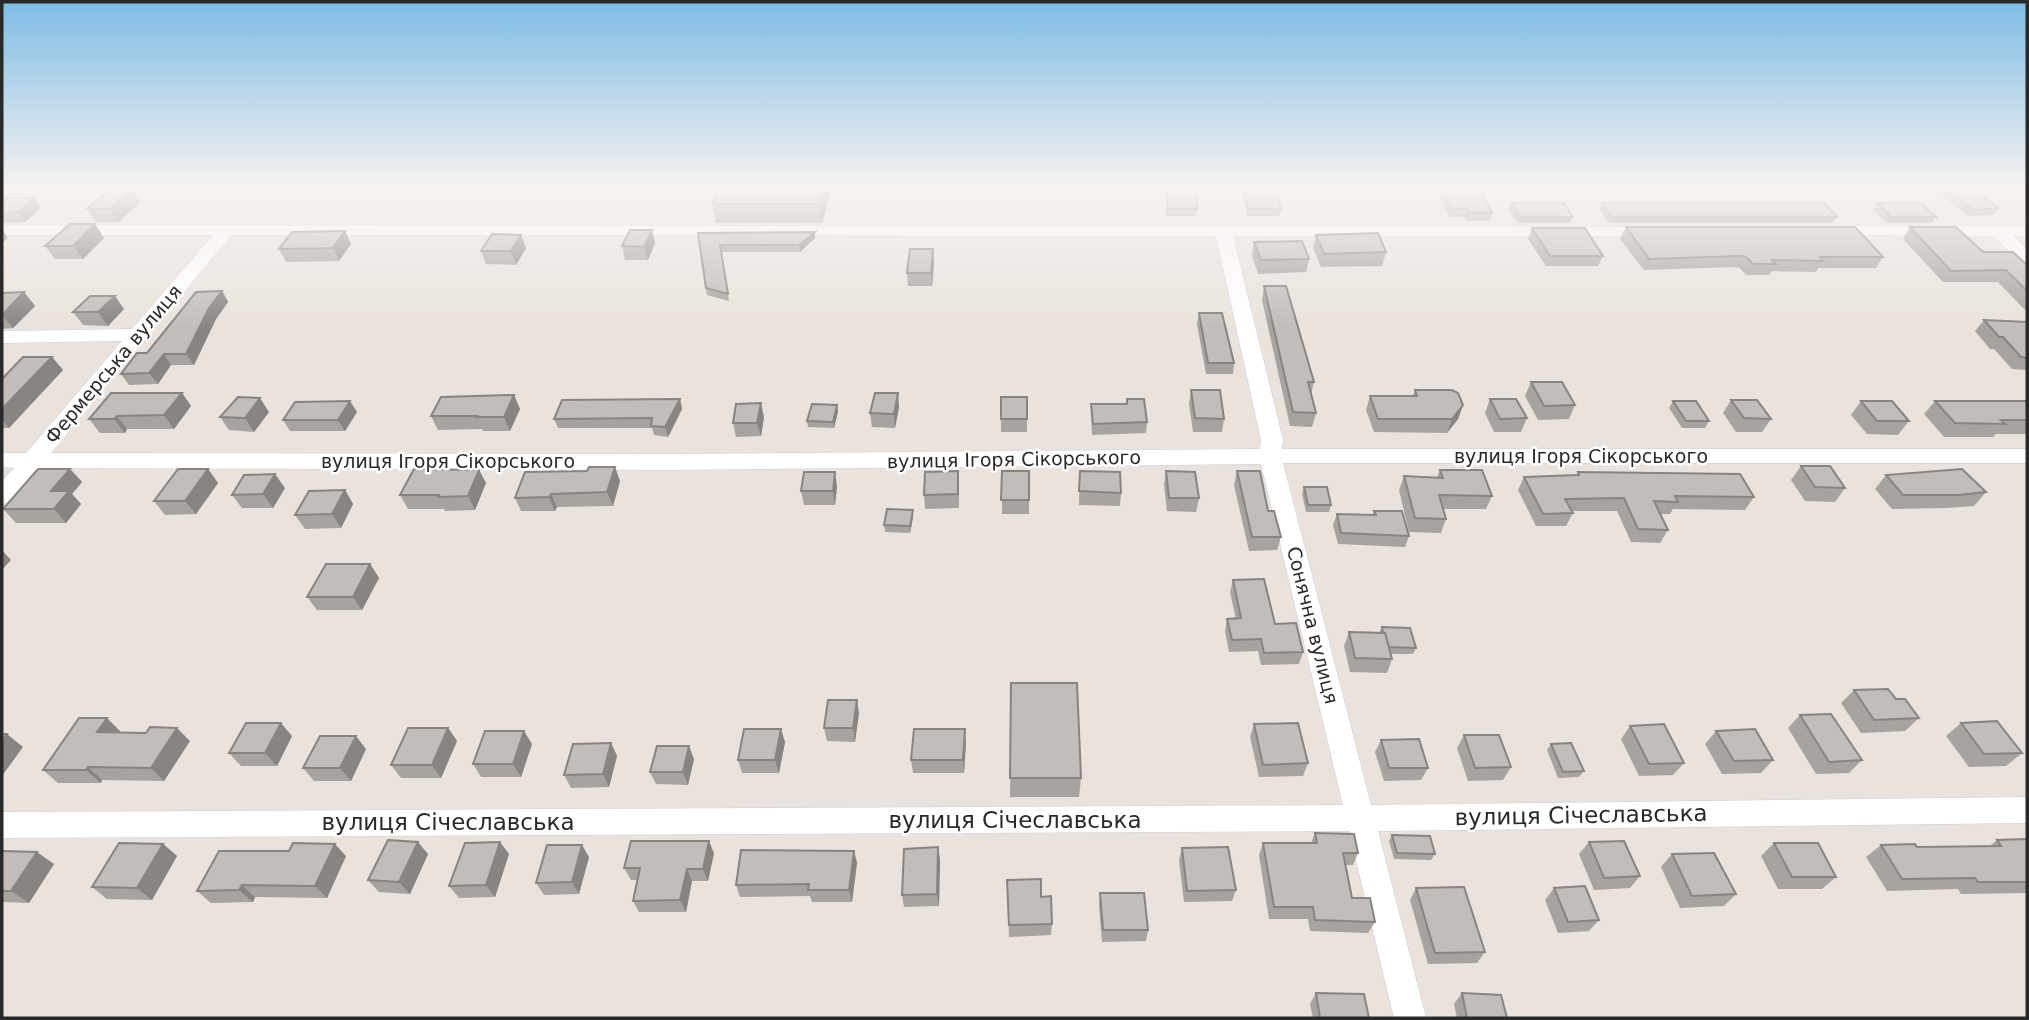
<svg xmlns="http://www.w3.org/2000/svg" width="2029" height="1020" font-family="'DejaVu Sans',sans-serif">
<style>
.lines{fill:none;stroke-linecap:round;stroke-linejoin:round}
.street-casing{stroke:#cbced9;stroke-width:1}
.street{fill:#fff;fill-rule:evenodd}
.wall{fill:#a7a39f}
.shaded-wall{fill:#888482}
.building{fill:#c2bdb9;stroke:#888482;stroke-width:2}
.labels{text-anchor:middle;stroke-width:5;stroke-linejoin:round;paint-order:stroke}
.street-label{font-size:19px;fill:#292929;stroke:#fff}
.near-street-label{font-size:23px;fill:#292929;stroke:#fff}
</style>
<rect width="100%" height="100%" fill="#eae3dd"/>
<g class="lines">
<defs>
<path id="street" d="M 2,187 L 13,187 L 8,194 L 2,196 Z
M 2,225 L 1659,227 L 1662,231 L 1653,236 L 1233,236 L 1283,440 L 1282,449 L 2027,449 L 2027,463 L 1283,463 L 1371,805 L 2027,797 L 2027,823 L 1378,831 L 1426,1018 L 1394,1018 L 1349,831 L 2,838 L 2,812 L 1343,805 L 1261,464 L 670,470 L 38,468 L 10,502 L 2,504 L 2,481 L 14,468 L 2,467 L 2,453 L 26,453 L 122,341 L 2,343 L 2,331 L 132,329 L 213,235 L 2,235 ZM 231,235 L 1216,236 L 1261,440 L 1260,449 L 670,454 L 51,453 Z
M 1827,226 L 2027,226 L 2027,236 L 2013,236 L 2027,249 L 2027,264 L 2021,263 L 1993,236 L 1821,235 L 1818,231 Z"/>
</defs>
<use href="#street" class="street-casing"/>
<use href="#street" class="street"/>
</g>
<path class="wall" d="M 532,187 L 551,187 L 544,191 Z
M 719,187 L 830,187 L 831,189 L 822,223 L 716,223 L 712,204 Z
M 1167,187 L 1196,187 L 1196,216 L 1166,216 Z
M 1241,187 L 1275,187 L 1281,209 L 1279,216 L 1247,216 Z
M 1435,187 L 1479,187 L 1492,213 L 1490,221 L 1467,221 L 1465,217 L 1449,217 Z
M 1931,187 L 1970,187 L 1998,208 L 1994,215 L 1968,216 Z
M 2014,187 L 2027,187 L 2027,197 L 2026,197 Z
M 34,198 L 41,208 L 25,222 L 2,223 L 2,204 Z
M 140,202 L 119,222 L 96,222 L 87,209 Z
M 1511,203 L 1573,217 L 1570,223 L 1518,223 L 1509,210 Z
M 1602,203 L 1837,217 L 1833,223 L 1609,223 L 1599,210 Z
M 1877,203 L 1936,217 L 1931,223 L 1887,223 L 1873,210 Z
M 95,224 L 104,238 L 83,259 L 55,259 L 45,246 Z
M 1626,227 L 1883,257 L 1876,268 L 1818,268 L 1816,272 L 1772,271 L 1769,275 L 1746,275 L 1740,268 L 1734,267 L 1644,270 L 1620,239 Z
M 1910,227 L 1983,252 L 2027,265 L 2027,312 L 1998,282 L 1943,282 L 1903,239 Z
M 1532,228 L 1603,256 L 1598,266 L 1546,266 L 1528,239 Z
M 652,230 L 655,243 L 648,260 L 625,260 L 622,246 Z
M 345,231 L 351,244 L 339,261 L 286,262 L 279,249 Z
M 698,233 L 815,238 L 800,252 L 721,252 L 729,301 L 707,295 Z
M 521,235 L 526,248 L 516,265 L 486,264 L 481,251 Z
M 1316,235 L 1386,252 L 1382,266 L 1321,267 L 1313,248 Z
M 1254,242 L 1309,259 L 1306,272 L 1258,274 L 1252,255 Z
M 933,249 L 934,262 L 932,286 L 908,286 L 907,273 Z
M 1264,286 L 1314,382 L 1311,394 L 1316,413 L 1312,427 L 1290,426 L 1262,300 Z
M 222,291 L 228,302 L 216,319 L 194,365 L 171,365 L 158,384 L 129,385 L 121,374 Z
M 24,292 L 35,306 L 13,328 L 2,329 L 2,293 Z
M 124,309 L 108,326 L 83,325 L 73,312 Z
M 1199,313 L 1234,363 L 1233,374 L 1206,374 L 1197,324 Z
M 1984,320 L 2027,322 L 2027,370 L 2012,369 L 1994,349 L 1990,349 L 1975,331 Z
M 52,357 L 63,370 L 9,428 L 2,428 L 2,379 Z
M 1531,382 L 1575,405 L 1569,419 L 1538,420 L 1525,396 Z
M 1191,390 L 1224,419 L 1222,432 L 1193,432 L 1189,404 Z
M 1415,390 L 1463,405 L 1458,419 L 1447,433 L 1374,432 L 1366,410 L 1370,396 L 1413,396 Z
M 182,393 L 191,406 L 174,429 L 127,429 L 125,433 L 100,433 L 89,419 Z
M 514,395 L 520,409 L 510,431 L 483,431 L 482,429 L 438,430 L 431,416 Z
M 1001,397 L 1027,397 L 1027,432 L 1001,432 Z
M 680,399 L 682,409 L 668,437 L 654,435 L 652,428 L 558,428 L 554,419 Z
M 1127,399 L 1147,422 L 1146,433 L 1092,435 L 1091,414 L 1091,404 L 1127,404 Z
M 1490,399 L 1527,418 L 1521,432 L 1494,432 L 1485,413 Z
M 1731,400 L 1771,419 L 1762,432 L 1736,432 L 1723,413 Z
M 1673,401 L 1709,421 L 1705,428 L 1682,428 L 1669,408 Z
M 1861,401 L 1909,421 L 1898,435 L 1867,434 L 1851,415 Z
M 1935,401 L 2027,401 L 2027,434 L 1996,434 L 1993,437 L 1944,437 L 1924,414 Z
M 837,405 L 838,412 L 834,428 L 808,427 L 807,421 Z
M 899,407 L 895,428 L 872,427 L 870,413 Z
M 269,412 L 254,432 L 229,430 L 220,417 Z
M 357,412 L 345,431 L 290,431 L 283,420 Z
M 764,417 L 761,436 L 736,437 L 733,423 Z
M 1801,466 L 1845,488 L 1835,502 L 1805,501 L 1791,480 Z
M 70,469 L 82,482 L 72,494 L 81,504 L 66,523 L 16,523 L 3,509 Z
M 208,469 L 218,483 L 196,514 L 165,515 L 154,501 Z
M 479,470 L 486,483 L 475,510 L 445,511 L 444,509 L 408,509 L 400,495 Z
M 1440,470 L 1492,496 L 1486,509 L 1443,509 L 1446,519 L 1441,533 L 1409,532 L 1399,490 L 1404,476 L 1437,477 Z
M 1002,471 L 1029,471 L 1029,514 L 1002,514 Z
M 1080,471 L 1121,493 L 1120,506 L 1079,505 Z
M 1166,471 L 1199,498 L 1196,512 L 1167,511 L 1164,485 Z
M 1237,471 L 1268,511 L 1281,537 L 1277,550 L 1249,551 L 1234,485 Z
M 1578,472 L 1754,497 L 1745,510 L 1673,509 L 1670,514 L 1660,514 L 1668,530 L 1660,543 L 1631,542 L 1617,511 L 1572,511 L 1573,513 L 1566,526 L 1536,526 L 1518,490 L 1524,477 L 1576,475 Z
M 1886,475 L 1986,492 L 1974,506 L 1947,508 L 1892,509 L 1875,489 Z
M 620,481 L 613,506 L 557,507 L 555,511 L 521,511 L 515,498 Z
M 959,485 L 959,508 L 925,509 L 924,495 Z
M 837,486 L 835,505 L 804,505 L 801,491 Z
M 1304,487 L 1331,505 L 1329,512 L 1306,512 L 1302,494 Z
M 285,488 L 273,508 L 242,508 L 232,495 Z
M 345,490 L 353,504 L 341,528 L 305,529 L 295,515 Z
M 913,510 L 913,517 L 910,533 L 885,532 L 884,525 Z
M 1374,511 L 1409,536 L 1405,547 L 1338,544 L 1333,525 L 1337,514 L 1373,514 Z
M 370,564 L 379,578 L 362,610 L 317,610 L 307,597 Z
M 1233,580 L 1303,652 L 1299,664 L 1261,665 L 1258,651 L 1229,652 L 1225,631 L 1227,619 L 1236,619 L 1230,592 Z
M 1382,627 L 1416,648 L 1413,654 L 1391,654 L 1392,659 L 1387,673 L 1350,672 L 1344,646 L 1349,632 L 1379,633 Z
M 1011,683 L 1081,778 L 1079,797 L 1010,797 Z
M 1854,690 L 1896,699 L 1919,718 L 1905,731 L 1861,733 L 1841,703 Z
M 859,713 L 855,742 L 827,741 L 824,728 Z
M 1800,715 L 1862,760 L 1849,773 L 1816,774 L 1788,728 Z
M 1961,723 L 2022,753 L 2006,766 L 1969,767 L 1946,736 Z
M 1254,724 L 1308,763 L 1303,776 L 1259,777 L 1250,737 Z
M 1630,726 L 1684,763 L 1673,775 L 1639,776 L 1621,739 Z
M 448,728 L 457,741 L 441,778 L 401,778 L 391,765 Z
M 120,731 L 120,732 L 190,741 L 164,781 L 102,780 L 101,783 L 58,783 L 43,770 Z
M 1716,731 L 1773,760 L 1761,773 L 1722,774 L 1705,744 Z
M 1464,735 L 1511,767 L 1503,780 L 1468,781 L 1457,748 Z
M 292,736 L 277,766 L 241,766 L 229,753 Z
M 1381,740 L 1428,768 L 1421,780 L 1384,781 L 1375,752 Z
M 785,742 L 779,773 L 742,773 L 738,760 Z
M 966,742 L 964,773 L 913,773 L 911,760 Z
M 611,743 L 617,756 L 609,787 L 571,788 L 564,775 Z
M 532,744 L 521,777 L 481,777 L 473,764 Z
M 1551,744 L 1584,771 L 1579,777 L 1558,778 L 1547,750 Z
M 366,749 L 351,781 L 314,781 L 303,768 Z
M 694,759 L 688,785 L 656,784 L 650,772 Z
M 1315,833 L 1358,853 L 1353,865 L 1346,865 L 1352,898 L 1375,922 L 1368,933 L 1310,931 L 1308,919 L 1269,919 L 1259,855 L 1263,843 L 1311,843 Z
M 1392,835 L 1435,854 L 1431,860 L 1394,859 L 1389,841 Z
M 2027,839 L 2027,893 L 1961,894 L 1958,889 L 1887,891 L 1866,857 L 1881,845 L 1917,847 L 1990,846 L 1997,840 Z
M 1589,842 L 1640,876 L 1630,888 L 1594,890 L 1579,854 Z
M 1774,843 L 1836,877 L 1822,889 L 1778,889 L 1761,856 Z
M 163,844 L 177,856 L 152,900 L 107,899 L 92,887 Z
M 938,847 L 940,860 L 939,906 L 904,907 L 902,895 Z
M 1182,848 L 1236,890 L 1232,901 L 1184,902 L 1179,860 Z
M 2,851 L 54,864 L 29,903 L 2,902 Z
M 854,851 L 857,863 L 852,902 L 812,902 L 810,896 L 740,897 L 736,885 Z
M 714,853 L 708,881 L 692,881 L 686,912 L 639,912 L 633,901 L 637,880 L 631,880 L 624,868 Z
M 428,854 L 410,894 L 379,892 L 368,880 Z
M 509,854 L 495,897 L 459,898 L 449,886 Z
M 1672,854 L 1736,894 L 1724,906 L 1680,908 L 1661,867 Z
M 346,856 L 327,898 L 255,897 L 253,902 L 211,903 L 197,891 Z
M 589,857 L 579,894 L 544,895 L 536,883 Z
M 1007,880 L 1041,897 L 1052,924 L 1051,935 L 1009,937 Z
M 1416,888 L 1485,952 L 1477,963 L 1428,964 L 1410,900 Z
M 1554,888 L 1599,920 L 1589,931 L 1558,933 L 1545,900 Z
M 1100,893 L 1148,930 L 1146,941 L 1102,942 L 1099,905 Z
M 1316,993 L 1369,1018 L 1313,1018 L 1310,1004 Z
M 1462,993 L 1507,1018 L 1457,1018 L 1454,1004 Z"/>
<path class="shaded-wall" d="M 543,187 L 551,187 L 544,191 Z
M 824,187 L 830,187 L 831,189 L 822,223 L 820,204 Z
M 132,189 L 140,202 L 119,222 L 110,209 Z
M 34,198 L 41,208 L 25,222 L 18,212 Z
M 95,224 L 104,238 L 83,259 L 73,246 Z
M 2,229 L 8,238 L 2,243 Z
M 652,230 L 655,243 L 648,260 L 644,247 Z
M 345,231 L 351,244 L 339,261 L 333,248 Z
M 815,232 L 815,238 L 800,252 L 799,245 Z
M 521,235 L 526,248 L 516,265 L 511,251 Z
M 933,249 L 934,262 L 932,286 L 931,273 Z
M 222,291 L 228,302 L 216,319 L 194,365 L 186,354 L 209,308 Z
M 24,292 L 35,306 L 13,328 L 2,315 Z
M 115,296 L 124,309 L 108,326 L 98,312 Z
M 164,354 L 171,365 L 158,384 L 149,373 Z
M 52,357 L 63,370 L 9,428 L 2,419 L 2,409 Z
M 182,393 L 191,406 L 174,429 L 164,415 Z
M 898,393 L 899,407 L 895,428 L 894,414 Z
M 514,395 L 520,409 L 510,431 L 504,417 Z
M 260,398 L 269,412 L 254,432 L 245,418 Z
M 680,399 L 682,409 L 668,437 L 665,427 Z
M 350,401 L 357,412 L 345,431 L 338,420 Z
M 761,403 L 764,417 L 761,436 L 757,423 Z
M 837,405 L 838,412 L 834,428 L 833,422 Z
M 1463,405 L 1458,419 L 1447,433 L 1452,419 Z
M 117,416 L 127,429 L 125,433 L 114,419 Z
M 615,467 L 620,481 L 613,506 L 607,492 Z
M 70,469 L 82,482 L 72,494 L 81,504 L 66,523 L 54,509 L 51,491 Z
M 208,469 L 218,483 L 196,514 L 185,501 Z
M 479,470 L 486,483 L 475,510 L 468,496 Z
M 835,472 L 837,486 L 835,505 L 833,491 Z
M 275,474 L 285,488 L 273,508 L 263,494 Z
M 345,490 L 353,504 L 341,528 L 332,514 Z
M 551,494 L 557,507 L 555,511 L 549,497 Z
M 913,510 L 913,517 L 910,533 L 910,526 Z
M 2,550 L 11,560 L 2,570 Z
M 370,564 L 379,578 L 362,610 L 353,597 Z
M 857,700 L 859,713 L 855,742 L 853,728 Z
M 107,718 L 120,731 L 111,745 L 97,732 Z
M 281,723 L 292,736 L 277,766 L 265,753 Z
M 177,728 L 190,741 L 164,781 L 151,768 Z
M 448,728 L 457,741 L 441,778 L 432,765 Z
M 781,729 L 785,742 L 779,773 L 775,760 Z
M 965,729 L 966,742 L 964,773 L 963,760 Z
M 524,731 L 532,744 L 521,777 L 513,764 Z
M 7,734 L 23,747 L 2,776 L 2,741 Z
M 356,736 L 366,749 L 351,781 L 340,768 Z
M 611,743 L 617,756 L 609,787 L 603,774 Z
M 689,746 L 694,759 L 688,785 L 683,772 Z
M 88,767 L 102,780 L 101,783 L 86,770 Z
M 709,841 L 714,853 L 708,881 L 703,869 Z
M 418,842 L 428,854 L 410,894 L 399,882 Z
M 500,842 L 509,854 L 495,897 L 486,885 Z
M 163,844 L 177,856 L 152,900 L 137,888 Z
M 335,844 L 346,856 L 327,898 L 315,886 Z
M 582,845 L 589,857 L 579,894 L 572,882 Z
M 938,847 L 940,860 L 939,906 L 937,894 Z
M 854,851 L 857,863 L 852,902 L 849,890 Z
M 37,852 L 54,864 L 29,903 L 11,891 Z
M 687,869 L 692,881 L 686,912 L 680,900 Z
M 242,885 L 255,897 L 253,902 L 239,890 Z"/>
<path class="building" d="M 113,187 L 130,187 L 132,189 L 110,209 L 87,209 Z
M 719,187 L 824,187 L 820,204 L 712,204 Z
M 1167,187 L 1196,187 L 1197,209 L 1167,209 Z
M 1243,187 L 1275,187 L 1281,209 L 1248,209 Z
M 1441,187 L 1479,187 L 1492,213 L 1469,213 L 1467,209 L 1452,209 Z
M 1944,187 L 1970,187 L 1998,208 L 1973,210 Z
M 8,198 L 34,198 L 18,212 L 2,213 L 2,204 Z
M 1511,203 L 1564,203 L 1573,217 L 1520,217 Z
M 1602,203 L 1824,203 L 1837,217 L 1612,217 Z
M 1877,203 L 1921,203 L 1936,217 L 1891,217 Z
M 70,224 L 95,224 L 73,246 L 45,246 Z
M 1626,227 L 1855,227 L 1883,257 L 1820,257 L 1823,261 L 1772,260 L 1776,264 L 1753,264 L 1746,257 L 1740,256 L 1649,259 Z
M 1910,227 L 1956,227 L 1983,252 L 2013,252 L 2027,265 L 2027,291 L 2006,270 L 1951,271 Z
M 1532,228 L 1585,228 L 1603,256 L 1550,256 Z
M 630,230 L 652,230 L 644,247 L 622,246 Z
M 345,231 L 333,248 L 279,249 L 292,232 Z
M 815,232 L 799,245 L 720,245 L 728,294 L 706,288 L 698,233 Z
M 1378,233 L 1386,252 L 1324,254 L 1316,235 Z
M 492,234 L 521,235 L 511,251 L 481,251 Z
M 1302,241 L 1309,259 L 1261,260 L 1254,242 Z
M 910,249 L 933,249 L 931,273 L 907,273 Z
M 1264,286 L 1286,286 L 1314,382 L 1308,382 L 1316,413 L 1293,412 Z
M 222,291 L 209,308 L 186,354 L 164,354 L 149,373 L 121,374 L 137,353 L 147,353 L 196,292 Z
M 24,292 L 2,315 L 2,293 Z
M 90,296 L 115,296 L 98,312 L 73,312 Z
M 1199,313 L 1222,313 L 1234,363 L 1208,363 Z
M 1984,320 L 2027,322 L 2027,358 L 2021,357 L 2003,337 L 1999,337 Z
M 23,357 L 52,357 L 2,409 L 2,379 Z
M 1531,382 L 1562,382 L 1575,405 L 1544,406 Z
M 1191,390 L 1220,390 L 1224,419 L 1195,418 Z
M 1415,390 L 1452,390 L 1458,393 L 1463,405 L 1452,419 L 1378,419 L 1370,396 L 1417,396 Z
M 111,393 L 182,393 L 164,415 L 117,416 L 114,419 L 89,419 Z
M 875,393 L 898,393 L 894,414 L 870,413 Z
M 514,395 L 504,417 L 476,417 L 477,416 L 431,416 L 441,397 Z
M 238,397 L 260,398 L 245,418 L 220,417 Z
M 1001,397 L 1027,397 L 1027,419 L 1001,419 Z
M 680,399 L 665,427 L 651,426 L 652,418 L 554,419 L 562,400 Z
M 1127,399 L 1144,399 L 1147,422 L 1093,424 L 1091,404 L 1127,404 Z
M 1490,399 L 1516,399 L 1527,418 L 1500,419 Z
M 1731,400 L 1757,400 L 1771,419 L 1744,418 Z
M 350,401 L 338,420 L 283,420 L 295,402 Z
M 1673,401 L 1696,401 L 1709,421 L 1686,421 Z
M 1861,401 L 1892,401 L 1909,421 L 1877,421 Z
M 1935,401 L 2027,401 L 2027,420 L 2001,420 L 2005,424 L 1955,423 Z
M 761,403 L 757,423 L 733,423 L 736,404 Z
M 812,404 L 837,405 L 833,422 L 807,421 Z
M 1801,466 L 1830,466 L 1845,488 L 1815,487 Z
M 589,467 L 615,467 L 607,492 L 551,494 L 549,497 L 515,498 L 525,472 L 587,471 Z
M 38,469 L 70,469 L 51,491 L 69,491 L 54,509 L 3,509 Z
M 178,469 L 208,469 L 185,501 L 154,501 Z
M 414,469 L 479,470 L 468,496 L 438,497 L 439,495 L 400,495 Z
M 1962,469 L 1986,492 L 1959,495 L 1903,495 L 1886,475 Z
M 1440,470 L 1482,470 L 1492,496 L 1439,495 L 1446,519 L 1415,518 L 1404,476 L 1443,478 Z
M 958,471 L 958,494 L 924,495 L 925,472 Z
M 1002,471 L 1029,471 L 1029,500 L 1001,500 Z
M 1080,471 L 1120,472 L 1121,493 L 1079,491 Z
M 1166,471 L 1195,472 L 1199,498 L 1169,498 Z
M 1237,471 L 1260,471 L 1268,511 L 1274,511 L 1281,537 L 1252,537 Z
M 804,472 L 835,472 L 833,491 L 801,491 Z
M 1578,472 L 1740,474 L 1754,497 L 1675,496 L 1678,502 L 1654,501 L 1668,530 L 1638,529 L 1624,498 L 1565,499 L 1573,513 L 1543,514 L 1524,477 L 1579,475 Z
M 275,474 L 263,494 L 232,495 L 244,475 Z
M 1304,487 L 1327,487 L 1331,505 L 1308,505 Z
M 345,490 L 332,514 L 295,515 L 309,491 Z
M 887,509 L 913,510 L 910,526 L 884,525 Z
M 1374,511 L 1402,511 L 1409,536 L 1341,533 L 1337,514 L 1376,515 Z
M 326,564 L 370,564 L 353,597 L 307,597 Z
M 1264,579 L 1275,624 L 1296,623 L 1303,652 L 1264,653 L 1261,639 L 1232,640 L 1227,619 L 1241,618 L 1233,580 Z
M 1382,627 L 1410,628 L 1416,648 L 1389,647 L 1385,633 L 1383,633 Z
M 1349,632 L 1385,633 L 1392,659 L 1355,658 Z
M 1011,683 L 1077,683 L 1081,778 L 1010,778 Z
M 1888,689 L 1896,699 L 1905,699 L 1919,718 L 1874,720 L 1854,690 Z
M 828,700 L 857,700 L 853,728 L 824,728 Z
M 1831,714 L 1862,760 L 1829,762 L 1800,715 Z
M 79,718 L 107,718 L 97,732 L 146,733 L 150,727 L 177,728 L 151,768 L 88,767 L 86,770 L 43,770 Z
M 1997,721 L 2022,753 L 1984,754 L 1961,723 Z
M 246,723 L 281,723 L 265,753 L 229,753 Z
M 1298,723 L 1308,763 L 1263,765 L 1254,724 Z
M 1664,724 L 1684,763 L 1649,764 L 1630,726 Z
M 408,728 L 448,728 L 432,765 L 391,765 Z
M 744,729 L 781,729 L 775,760 L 738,760 Z
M 914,729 L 965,729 L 963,760 L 911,760 Z
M 1755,729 L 1773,760 L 1734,761 L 1716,731 Z
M 485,731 L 524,731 L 513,764 L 473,764 Z
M 2,734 L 7,734 L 2,741 Z
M 1464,735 L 1499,735 L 1511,767 L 1475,768 Z
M 320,736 L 356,736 L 340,768 L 303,768 Z
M 1419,739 L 1428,768 L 1389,768 L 1381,740 Z
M 611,743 L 603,774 L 564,775 L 573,744 Z
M 1571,743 L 1584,771 L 1563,772 L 1551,744 Z
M 657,746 L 689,746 L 683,772 L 650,772 Z
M 1315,833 L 1354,834 L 1358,853 L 1343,853 L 1352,898 L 1370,898 L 1375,922 L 1315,920 L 1313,907 L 1274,907 L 1263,843 L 1317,843 Z
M 1392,835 L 1430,836 L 1435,854 L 1397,853 Z
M 2027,839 L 2027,882 L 1978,882 L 1975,878 L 1902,879 L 1881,845 L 1915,844 L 1917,847 L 2001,846 L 1997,840 Z
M 388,840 L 418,842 L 399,882 L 368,880 Z
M 631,841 L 709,841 L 703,869 L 687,869 L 680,900 L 633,901 L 640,868 L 624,868 Z
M 1624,841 L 1640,876 L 1604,878 L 1589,842 Z
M 500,842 L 486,885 L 449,886 L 465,843 Z
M 119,843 L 163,844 L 137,888 L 92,887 Z
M 293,843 L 335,844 L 315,886 L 242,885 L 239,890 L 197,891 L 219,851 L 289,851 Z
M 1774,843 L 1818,843 L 1836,877 L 1792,877 Z
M 547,845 L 582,845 L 572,882 L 536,883 Z
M 938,847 L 937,894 L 902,895 L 904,849 Z
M 1228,847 L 1236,890 L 1187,891 L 1182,848 Z
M 741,850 L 854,851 L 849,890 L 808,890 L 809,884 L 736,885 Z
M 2,851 L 37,852 L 11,891 L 2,891 Z
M 1714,853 L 1736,894 L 1692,896 L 1672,854 Z
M 1041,879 L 1041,897 L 1051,896 L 1052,924 L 1009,925 L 1007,880 Z
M 1585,886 L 1599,920 L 1568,922 L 1554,888 Z
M 1464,887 L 1485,952 L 1435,953 L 1416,888 Z
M 1100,893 L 1144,893 L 1148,930 L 1103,930 Z
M 1316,993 L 1364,994 L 1369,1018 L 1320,1018 Z
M 1462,993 L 1501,995 L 1507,1018 L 1467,1018 Z"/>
<linearGradient id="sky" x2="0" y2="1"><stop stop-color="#7dbde5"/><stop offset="0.57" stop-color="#f6f2f0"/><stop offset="1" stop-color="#f6f2f0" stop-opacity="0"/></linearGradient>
<rect width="2029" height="329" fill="url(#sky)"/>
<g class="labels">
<g class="street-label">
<text transform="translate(113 364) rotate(-50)" y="7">Фермерська вулиця</text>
<text x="1581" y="463">вулиця Ігоря Сікорського</text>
<text transform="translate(1014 459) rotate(-1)" y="7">вулиця Ігоря Сікорського</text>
<text x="448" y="468">вулиця Ігоря Сікорського</text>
<text transform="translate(1313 625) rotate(76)" y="7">Сонячна вулиця</text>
</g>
<g class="near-street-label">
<text transform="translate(1581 815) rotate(-1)" y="8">вулиця Січеславська</text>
<text x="1015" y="828">вулиця Січеславська</text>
<text x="448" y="830">вулиця Січеславська</text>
</g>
</g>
<rect width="2029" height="1020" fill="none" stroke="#292929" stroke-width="7"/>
</svg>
